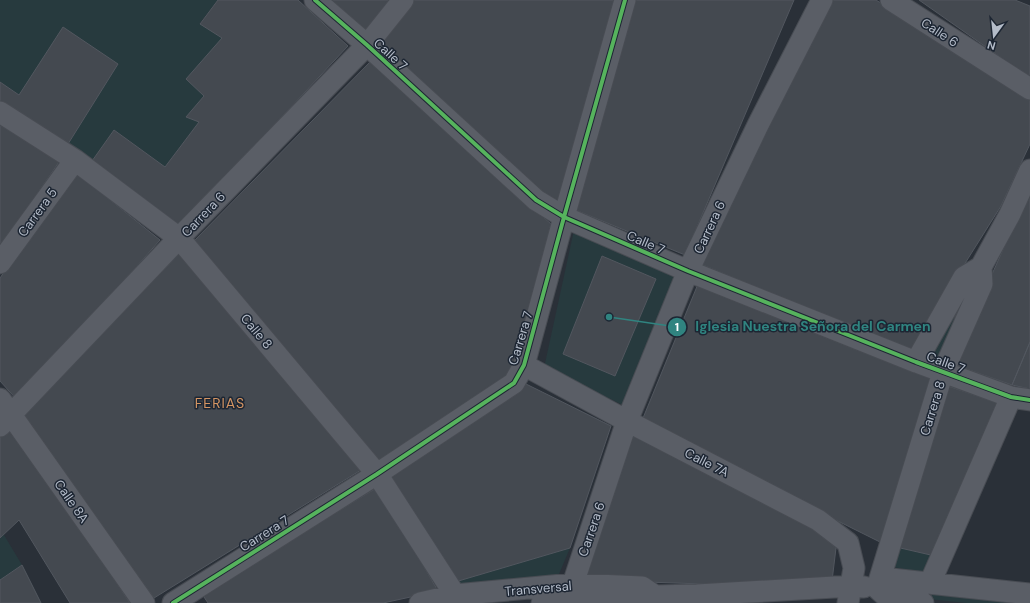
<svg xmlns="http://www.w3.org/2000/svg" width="1030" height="603" font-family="'DM Sans',sans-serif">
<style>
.green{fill:#273a3e;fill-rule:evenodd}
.building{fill:#444950;stroke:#52575f}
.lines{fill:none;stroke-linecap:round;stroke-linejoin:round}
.street-casing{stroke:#484c53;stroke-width:23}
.street{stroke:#5a5e66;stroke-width:21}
.cycleway-casing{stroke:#1d2633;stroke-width:6}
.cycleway{stroke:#56b35d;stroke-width:4}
.labels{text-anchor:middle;stroke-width:3;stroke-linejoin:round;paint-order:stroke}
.street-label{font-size:13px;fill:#b4bcc9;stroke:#1d2633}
.neighbourhood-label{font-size:14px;letter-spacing:1px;fill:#d59563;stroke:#1d2633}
.leader{fill:none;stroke:#308480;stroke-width:1.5}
.callout-dot{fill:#308480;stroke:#1d2633;stroke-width:1.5}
.mark-label{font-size:12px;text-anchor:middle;font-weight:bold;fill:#fff}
.callout-label{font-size:14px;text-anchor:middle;font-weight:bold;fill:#308480;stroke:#1d2633;stroke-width:3;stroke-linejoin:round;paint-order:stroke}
</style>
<rect width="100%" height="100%" fill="#2a3038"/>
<path class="green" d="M 0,0 L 218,0 L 200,23 L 222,38 L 204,96 L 187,117 L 199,122 L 165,167 L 114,130 L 92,161 L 68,144 L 118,64 L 19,95 L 0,82 Z
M 574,230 L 678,275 L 623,405 L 544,368 ZM 602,256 L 656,279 L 615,376 L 563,354 Z
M 965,285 L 974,288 L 940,362 L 928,358 Z
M 4,535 L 22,565 L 0,580 L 0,538 Z
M 896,547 L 935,556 L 926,573 L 893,567 Z
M 570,548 L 559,574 L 461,590 L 455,582 Z
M 891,583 L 1030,603 L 967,603 L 889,595 Z"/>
<path class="building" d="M 218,0 L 298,0 L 348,46 L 179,227 L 92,161 L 114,130 L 165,167 L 199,122 L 186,117 L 204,96 L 186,79 L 222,38 L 200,24 Z
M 330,0 L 390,0 L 364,33 Z
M 410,0 L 618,0 L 559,203 L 537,193 L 377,43 Z
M 633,0 L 794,0 L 685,255 L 573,209 Z
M 812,0 L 876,0 L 1030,99 L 1030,144 L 1001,206 L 910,351 L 698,263 Z
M 919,0 L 1015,0 L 1030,6 L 1030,78 Z
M 63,27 L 118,64 L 68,144 L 0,102 L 0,82 L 19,95 Z
M 370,62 L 551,224 L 516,362 L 506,377 L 377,466 L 193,242 Z
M 0,123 L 59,162 L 0,248 Z
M 74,171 L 160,240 L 18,401 L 0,381 L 0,278 Z
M 1030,189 L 1030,342 L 1012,385 L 952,364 Z
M 179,254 L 361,470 L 154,598 L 75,490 L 23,415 Z
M 602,256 L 656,279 L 615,376 L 563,354 Z
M 698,284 L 933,374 L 882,543 L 641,423 Z
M 1030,342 L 1030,389 L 1012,385 Z
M 526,384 L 611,426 L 570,548 L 455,582 L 388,479 Z
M 945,385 L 998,403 L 935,556 L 896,547 Z
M 11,424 L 130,603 L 70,603 L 19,520 L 0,538 L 0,435 Z
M 633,432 L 815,522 L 836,548 L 832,581 L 703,584 L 647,582 L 584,574 Z
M 378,487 L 438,591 L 383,603 L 208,603 L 202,594 Z
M 22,565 L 41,603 L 0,603 L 0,580 Z"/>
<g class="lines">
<defs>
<path id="street" d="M 315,0 L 367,45 L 536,200 L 564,217 L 688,271 L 916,362 L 1011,397 L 1030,400
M 891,0 L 1030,89
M 0,112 L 75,160 L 179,238 L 377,474 L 455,595 L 459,603
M 0,263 L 75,160
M 916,362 L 964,277 L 981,267
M 524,365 L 627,421 L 818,520 L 848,543 L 854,568 L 848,603
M 0,399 L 144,603
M 0,426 L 179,238 L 367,45 L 403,0
M 930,583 L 1011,397
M 877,588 L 943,372 L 982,284 L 981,267 L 1010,214 L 1030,170
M 877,588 L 891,579 L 1030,594
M 877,588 L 889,599 L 923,603
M 572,600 L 573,584 L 627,421 L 688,271 L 758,125 L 822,0
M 643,602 L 655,596 L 697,595 L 852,586 L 864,587
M 173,603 L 377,474 L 514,383 L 524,365 L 564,217 L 625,0
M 420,603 L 455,595 L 573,584 L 642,587 L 655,596
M 542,603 L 572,600 L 625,603"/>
</defs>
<use href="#street" class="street-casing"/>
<use href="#street" class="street"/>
<defs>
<path id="cycleway" d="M 315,0 L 367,45 L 536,200 L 564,217 L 688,271 L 916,362 L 1011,397 L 1030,400
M 173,603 L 377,474 L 514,383 L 524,365 L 564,217 L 625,0"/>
</defs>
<use href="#cycleway" class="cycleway-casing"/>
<use href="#cycleway" class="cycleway"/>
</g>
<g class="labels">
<g class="street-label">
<text transform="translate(940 32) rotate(33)" y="5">Calle 6</text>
<text transform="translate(391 54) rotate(42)" y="5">Calle 7</text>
<text transform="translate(37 212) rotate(-54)" y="5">Carrera 5</text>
<text transform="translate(203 214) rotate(-46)" y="5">Carrera 6</text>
<text transform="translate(709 227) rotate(-65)" y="5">Carrera 6</text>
<text transform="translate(646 242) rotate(23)" y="5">Calle 7</text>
<text transform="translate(257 331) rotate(50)" y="5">Calle 8</text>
<text transform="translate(520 338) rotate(-73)" y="5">Carrera 7</text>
<text transform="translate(946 362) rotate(20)" y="5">Calle 7</text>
<text transform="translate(932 408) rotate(-73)" y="5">Carrera 8</text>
<text transform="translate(707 462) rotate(27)" y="5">Calle 7A</text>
<text transform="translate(72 501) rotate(55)" y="5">Calle 8A</text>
<text transform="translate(591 529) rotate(-71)" y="5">Carrera 6</text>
<text transform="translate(264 533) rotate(-32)" y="5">Carrera 7</text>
<text transform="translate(538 588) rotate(-5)" y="5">Transversal</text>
</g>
<g class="neighbourhood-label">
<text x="220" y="408">FERIAS</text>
</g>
</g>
<path class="leader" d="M609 317L677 327"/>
<g class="callout-dot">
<circle cx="609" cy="317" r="4"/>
<circle cx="677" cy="327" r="10"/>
</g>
<g class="mark-label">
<text x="677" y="331">1</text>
</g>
<g class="callout-label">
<text x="813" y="331">Iglesia Nuestra Señora del Carmen</text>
</g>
<g transform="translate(994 36) rotate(195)" stroke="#1d2633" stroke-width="3" paint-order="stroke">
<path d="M0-3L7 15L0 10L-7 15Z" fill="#b4bcc9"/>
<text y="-6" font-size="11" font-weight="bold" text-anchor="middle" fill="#b4bcc9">N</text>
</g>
</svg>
